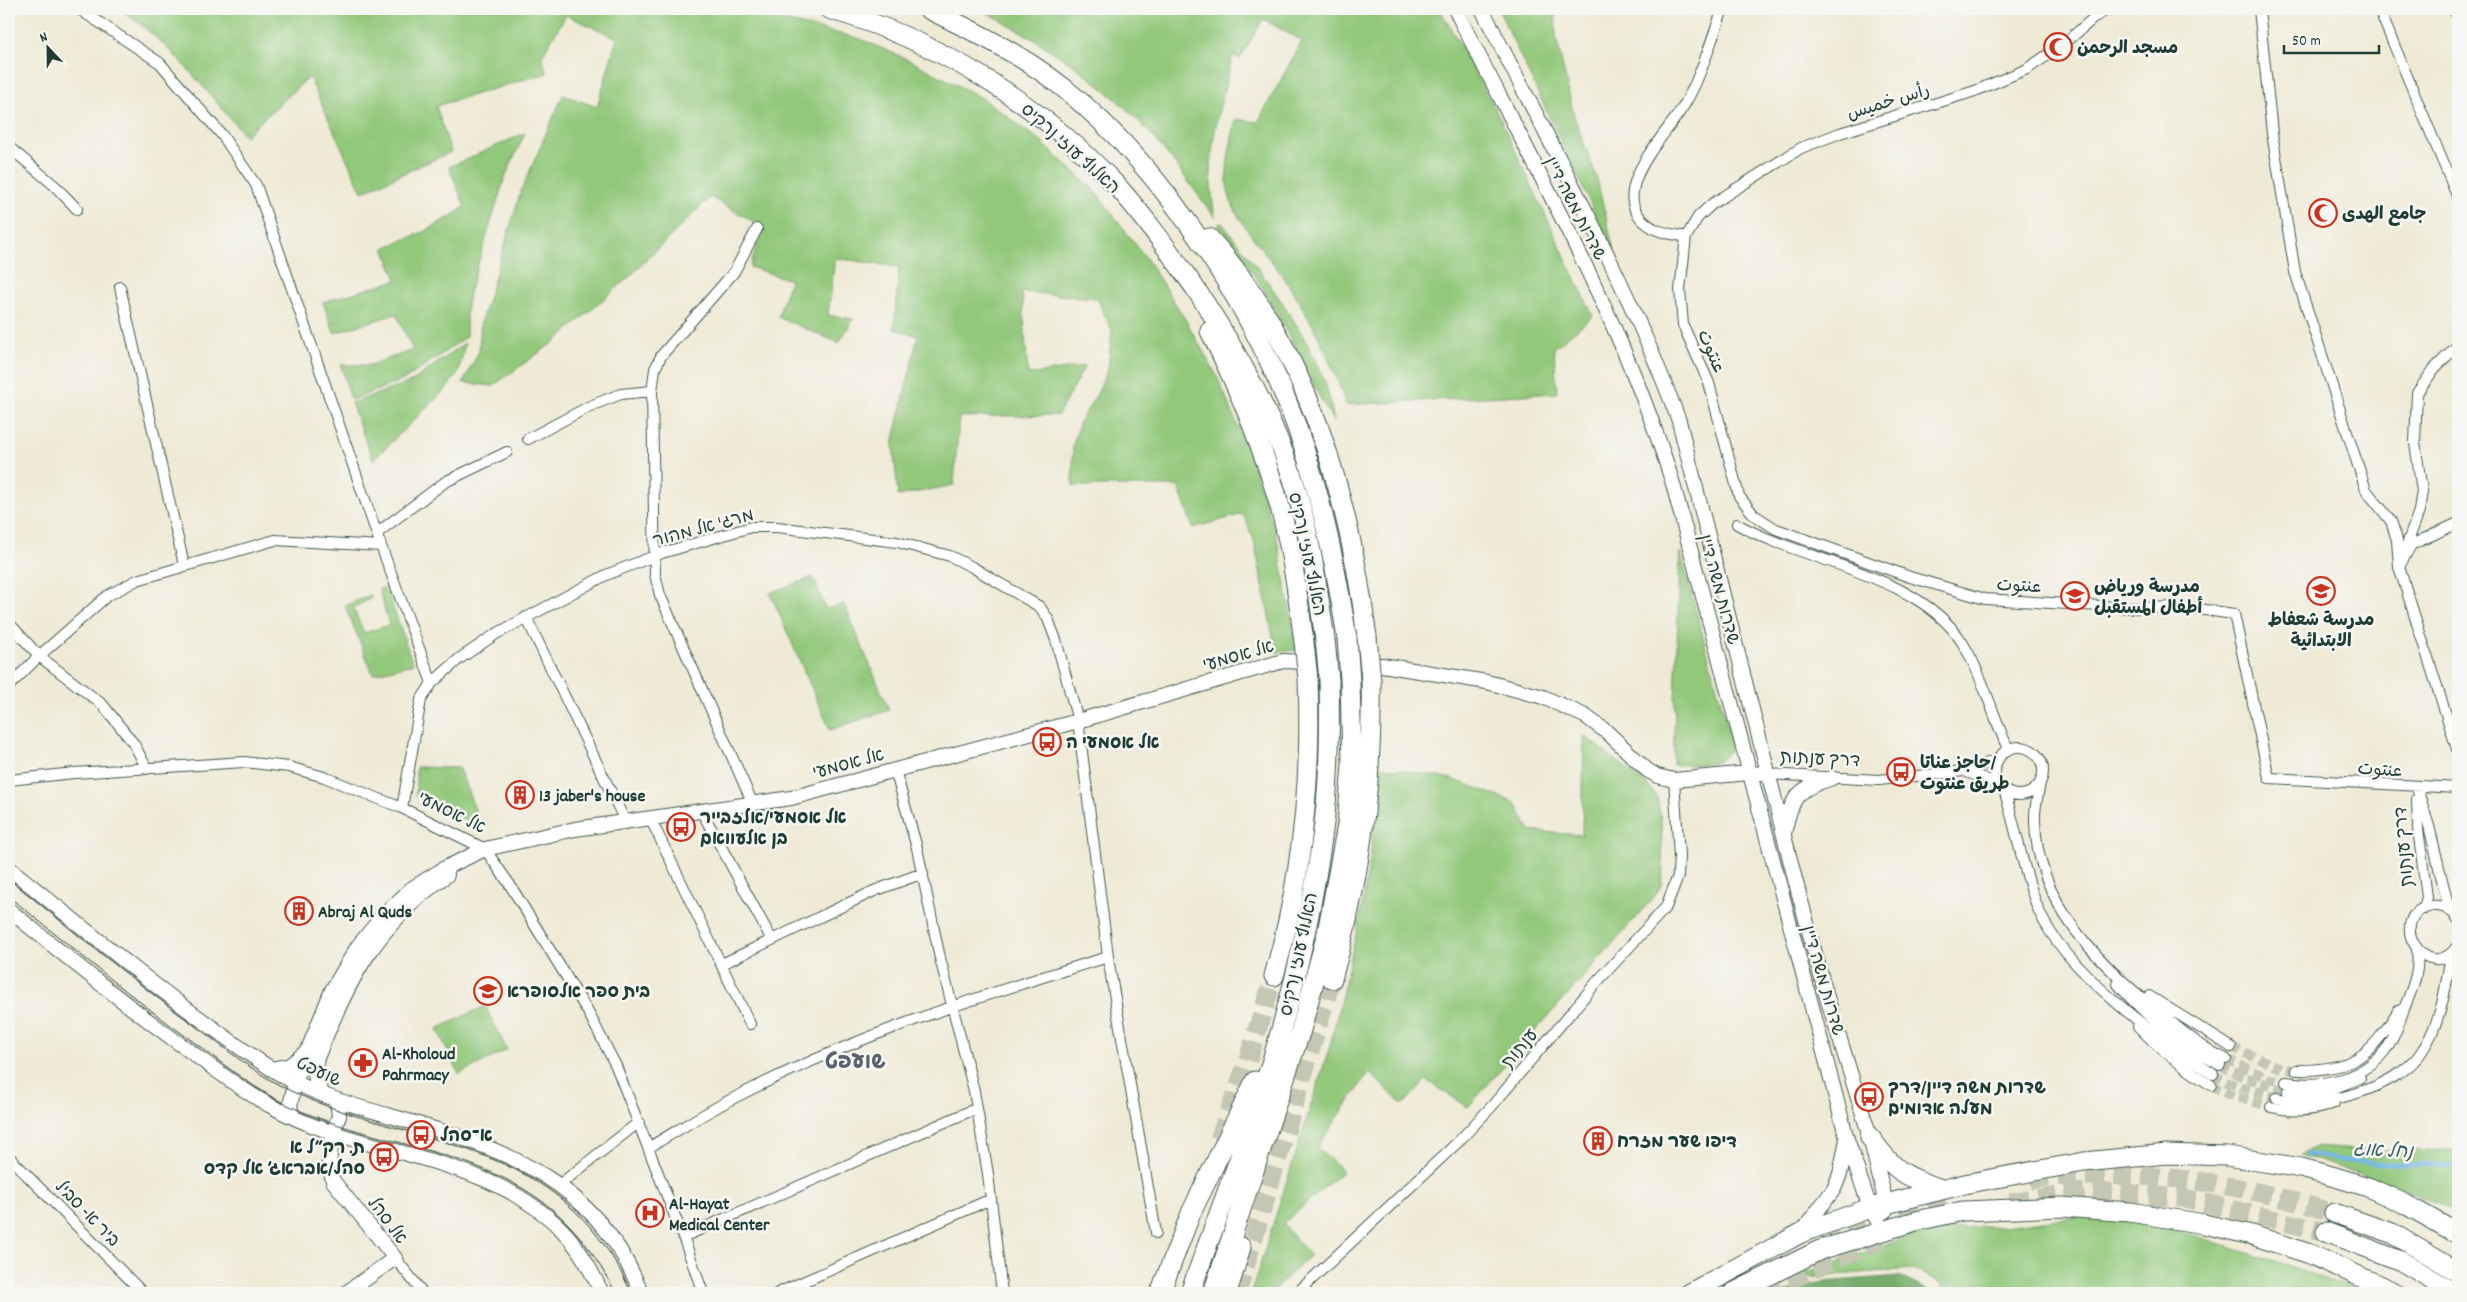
<svg xmlns="http://www.w3.org/2000/svg" width="2467" height="1302" font-family="Dekko,'Playpen Sans Arabic','Playpen Sans Hebrew',sans-serif">
<style>
.green{fill:#92c87a;stroke:#588257}
.forest{fill:#75ac6a;stroke:#4a744f}
.lines{fill:none;stroke-linecap:round;stroke-linejoin:round}
.stream{stroke:#75b6e9;stroke-width:4}
.street-tunnel{stroke:#c5c7b5;stroke-width:10;stroke-dasharray:10 5;stroke-linecap:butt}
.highway-tunnel{stroke:#c5c7b5;stroke-width:19;stroke-dasharray:19 9;stroke-linecap:butt}
.street-casing{stroke:#3e574c;stroke-width:12}
.secondary-casing{stroke:#3e574c;stroke-width:16}
.highway-casing{stroke:#3e574c;stroke-width:21}
.street{stroke:#fff;stroke-width:10}
.secondary{stroke:#fff;stroke-width:14}
.highway{stroke:#fff;stroke-width:19}
.tram{stroke:#1f3d34;stroke-width:1}
.highway-bridge-casing{stroke:#3e574c;stroke-width:21;stroke-linecap:butt}
.highway-bridge{stroke:#fff;stroke-width:19}
.labels{text-anchor:middle;stroke-width:5;stroke-linejoin:round;paint-order:stroke}
.poi-label{font-size:18px;font-weight:bold;fill:#1f3d34;stroke:#f6f6f2;text-anchor:start}
.street-label{font-size:18px;fill:#1f3d34;stroke:#f6f6f2}
.water-label{font-size:19px;font-style:italic;fill:#345b61;stroke:#f6f6f2}
.district-label{font-size:22px;font-weight:bold;fill:#5b616e;stroke:#f6f6f2}
</style>
<rect width="100%" height="100%" fill="#f6f6f2"/>
<filter id="ink" filterUnits="userSpaceOnUse"><feTurbulence type="fractalNoise" baseFrequency=".02" numOctaves="2"/><feDisplacementMap in="SourceGraphic" scale="10" xChannelSelector="R" yChannelSelector="G"/><feConvolveMatrix kernelMatrix="1 2 1 2 8 2 1 2 1" color-interpolation-filters="sRGB"/></filter>
<filter id="wash" filterUnits="userSpaceOnUse"><feTurbulence type="fractalNoise" baseFrequency=".0096" numOctaves="4" result="noise"/><feDisplacementMap in="SourceGraphic" scale="20" xChannelSelector="R" yChannelSelector="G"/><feGaussianBlur stdDeviation="1.12" result="paint"/><feColorMatrix in="noise" values="0 0 0 0 0 0 0 0 0 0 0 0 0 0 0 0 0 1.4 0 .05"/><feComposite in="paint" operator="in"/></filter>
<g filter="url(#wash)">
<rect width="100%" height="100%" fill="#efead5"/>
<path class="green" d="M 119,9 L 732,9 L 858,38 L 909,60 L 984,99 L 1039,140 L 1095,191 L 1146,258 L 1185,319 L 1218,378 L 1248,451 L 1276,533 L 1297,650 L 1276,652 L 1254,540 L 1243,514 L 1193,528 L 1178,486 L 1073,486 L 1073,445 L 1080,421 L 1097,394 L 1108,369 L 1112,331 L 1097,298 L 1022,292 L 1028,375 L 1085,366 L 1058,415 L 959,417 L 954,485 L 898,496 L 893,444 L 918,336 L 894,329 L 899,267 L 835,258 L 828,315 L 853,319 L 839,343 L 778,317 L 790,280 L 750,267 L 763,227 L 710,197 L 628,278 L 558,339 L 493,386 L 463,383 L 479,351 L 481,322 L 521,191 L 563,95 L 597,107 L 617,38 L 566,15 L 542,56 L 547,73 L 436,106 L 451,152 L 362,192 L 309,77 L 245,136 C 206,91 169,41 119,9 Z
M 980,9 L 1440,9 L 1497,112 L 1593,316 L 1554,348 L 1557,393 L 1346,405 C 1331,359 1313,322 1286,281 C 1269,255 1235,223 1228,191 C 1224,167 1231,143 1236,119 L 1258,122 L 1302,41 L 1263,19 L 1240,59 L 1233,55 C 1218,114 1204,156 1215,217 C 1195,192 1177,165 1157,141 C 1109,85 1045,43 980,9 Z
M 1498,9 L 1555,9 L 1556,36 L 1574,116 L 1597,179 L 1615,255 Z
M 525,133 L 505,177 L 469,293 L 466,313 L 466,337 L 406,379 L 351,400 L 341,365 L 370,365 L 413,350 L 396,314 L 334,333 L 323,302 L 397,280 L 384,248 L 428,230 L 465,207 L 449,167 Z
M 1221,222 C 1260,270 1299,319 1323,377 C 1329,391 1331,407 1334,422 C 1306,376 1287,327 1259,282 C 1247,263 1232,244 1218,226 Z
M 465,343 L 459,371 L 447,388 L 373,460 L 351,403 L 411,382 Z
M 1680,552 L 1732,743 C 1726,769 1695,764 1673,765 Z
M 813,577 L 826,609 L 844,604 L 889,710 L 830,730 L 770,593 Z
M 386,587 L 413,664 L 373,674 L 345,606 L 370,595 L 371,598 L 353,608 L 364,633 L 389,625 L 379,589 Z
M 1584,736 L 1646,783 L 1657,797 L 1661,820 L 1663,871 L 1661,885 L 1654,897 L 1468,1107 L 1426,1080 L 1403,1105 L 1369,1072 L 1317,1148 L 1343,1171 L 1283,1224 L 1310,1255 L 1271,1293 L 1251,1293 L 1330,1046 L 1358,926 L 1370,861 L 1379,766 L 1452,779 L 1516,803 L 1530,831 L 1582,835 Z
M 416,767 L 459,768 L 482,828 L 416,796 Z
M 485,1006 L 507,1050 L 459,1074 L 437,1029 Z
M 2315,1147 L 2372,1151 L 2458,1150 L 2458,1214 C 2409,1187 2354,1172 2300,1155 Z
M 2083,1216 L 2142,1218 L 2350,1287 L 2363,1293 L 1947,1293 L 1937,1281 L 1913,1269 L 1785,1279 L 1874,1249 L 1926,1228 L 1995,1227 Z"/>
<path class="forest" d="M 1898,1276 L 1934,1293 L 1782,1293 L 1823,1282 Z"/>
<g class="lines">
<path class="stream" d="M 2307,1154 L 2354,1162 L 2458,1166"/>
</g>
</g>
<g filter="url(#ink)">
<g class="lines">
<path class="street-tunnel" d="M 2231,1047 L 2283,1069 L 2296,1070
M 2226,1059 L 2272,1080 L 2286,1082
M 2220,1065 L 2239,1075 L 2288,1092
M 2213,1074 L 2226,1082 L 2277,1098
M 2211,1085 L 2228,1094 L 2271,1107"/>
<path class="highway-tunnel" d="M 1219,1139 L 1246,1066 L 1274,976
M 2030,1180 C 2050,1176 2070,1176 2090,1176 C 2179,1173 2250,1187 2334,1213
M 2010,1203 L 2092,1191 L 2134,1194 L 2184,1198 L 2326,1232
M 1822,1243 L 1896,1213 L 1946,1197
M 1237,1293 L 1332,979
M 1763,1293 L 1807,1271 L 1883,1239"/>
<defs>
<path id="street" d="M 79,9 L 160,63 L 222,135 L 256,185 L 381,546 L 432,683
M 2110,9 L 2096,16 L 2065,43 L 2027,69 L 1975,91 L 1840,133 L 1801,148 L 1712,204 L 1698,217 L 1686,237 L 1680,290 L 1683,325 L 1709,383 L 1739,496 L 1754,515 L 1776,529 L 1910,577 L 1985,599 L 2134,608 L 2184,607 L 2234,614 L 2269,778 L 2458,788
M 2259,9 L 2272,133 L 2295,272 L 2366,490 L 2391,521 L 2397,540 L 2399,567 L 2458,752
M 2379,9 L 2458,198
M 2454,9 L 2458,18
M 9,147 L 55,186 L 77,209
M 1686,237 C 1676,234 1662,234 1653,228 C 1598,196 1669,134 1686,102 C 1702,74 1712,38 1723,9
M 120,287 L 184,565
M 2458,345 L 2434,369 L 2417,393 L 2415,443 L 2422,491 L 2419,511 L 2399,567 L 2411,545 L 2458,523
M 528,439 L 590,406 L 621,394 L 652,391
M 1737,524 C 1804,562 1919,574 1962,642 C 1982,674 1992,713 2008,749
M 377,533 L 445,482 L 507,452
M 526,617 L 626,823
M 9,623 L 39,656 L 103,705 L 134,744 L 147,769
M 9,686 L 39,656 L 107,596 L 137,580 L 275,540 L 381,546
M1995 771a24 24 0 1 1 48 0a24 24 0 1 1-48 0Z
M 895,770 L 917,848 L 940,958 L 974,1091 L 988,1174 L 1002,1293
M 1967,772 L 1998,784
M 1768,774 L 1879,780 L 1964,771 L 1997,760
M 9,780 L 74,773 L 244,762 L 289,767 L 324,777 L 402,808 L 485,849 L 510,885 L 588,1012 L 616,1066 L 685,1242 L 703,1293
M 2040,783 C 2038,795 2034,809 2035,821 C 2037,905 2099,964 2160,1013 C 2180,1029 2202,1049 2226,1059
M 2417,788 L 2429,826 L 2449,909
M 2004,790 C 2017,830 2023,873 2039,911 C 2064,970 2160,1040 2213,1074
M 2417,799 L 2418,829 L 2427,897 L 2424,909
M 753,804 L 660,595 L 655,574 L 652,391 L 655,369 L 661,356 L 734,272 L 757,229
M 402,808 L 421,700 L 432,683 L 459,659 L 496,634 L 606,575 L 662,553 L 751,527 L 777,527 L 897,542 L 950,556 L 972,567 L 1040,607 L 1048,619 L 1056,640 L 1078,721 L 1109,964 L 1156,1233
M 702,812 L 772,940
M 651,820 L 750,1024
M 2458,919 C 2452,910 2443,905 2432,906 C 2382,914 2428,990 2458,945
M 722,964 L 874,891 L 923,873
M 2118,984 C 2146,1017 2182,1045 2220,1065
M 2149,996 L 2231,1047
M 2138,1026 C 2160,1050 2184,1068 2211,1085
M 2296,1070 C 2351,1071 2370,1057 2398,1011
M 2286,1082 C 2323,1088 2364,1079 2387,1048 C 2395,1038 2399,1021 2404,1009 C 2412,989 2420,972 2417,950
M 2288,1092 L 2322,1093 L 2360,1078
M 2277,1098 C 2318,1110 2394,1090 2420,1054 C 2441,1025 2446,987 2451,953
M 2271,1107 C 2292,1112 2314,1112 2334,1103
M 648,1148 C 677,1131 706,1112 736,1097 C 854,1036 982,995 1108,957
M 9,1157 L 143,1293
M 559,1185 L 639,1122
M 683,1237 L 977,1108
M 395,1258 L 423,1293
M 778,1293 L 991,1199
M 1297,1293 L 1457,1143 L 1492,1106 L 1596,983 L 1666,907 L 1678,876 L 1679,856 L 1674,780"/>
<path id="secondary" d="M 1455,9 C 1532,162 1623,320 1673,484 L 1847,1139 L 1870,1208 L 1883,1230
M 1482,9 C 1550,144 1626,278 1679,421 L 1795,879 L 1826,994 L 1870,1137 L 1886,1204 L 1885,1212
M 1785,830 C 1792,795 1798,789 1832,778
M 9,868 C 74,920 138,974 206,1023 C 232,1042 258,1062 287,1078 C 323,1098 362,1108 401,1119 C 505,1149 599,1182 641,1293
M 9,910 C 68,958 128,1007 191,1052 C 216,1070 241,1090 269,1105 C 361,1158 483,1151 562,1230 C 580,1248 591,1271 602,1293
M 271,1069 L 290,1065 L 306,1052
M 324,1095 C 314,1083 314,1073 317,1058 C 348,980 376,925 447,875
M 337,1101 L 339,1116 L 333,1133 L 329,1163 L 333,1181 L 395,1258 L 346,1293
M 293,1117 L 290,1106 L 295,1082 L 332,990 L 358,946 L 381,918 L 411,889 L 445,868 L 485,849 L 575,829 L 791,798 L 1078,721 L 1283,661 L 1382,665 L 1487,682 L 1543,697 L 1585,716 L 1607,732 L 1647,770 L 1657,776 L 1674,780 L 1749,773 L 1768,774
M 1801,1233 L 1834,1189 L 1840,1174 L 1847,1139"/>
<path id="highway" d="M 829,9 C 937,40 1040,104 1117,186 C 1146,218 1170,253 1195,288 C 1234,346 1268,407 1291,473 C 1309,527 1317,584 1325,640
M 928,9 C 976,32 1024,56 1065,89 C 1169,173 1261,319 1303,445 C 1324,508 1337,573 1347,638
M 1209,238 C 1307,345 1349,496 1367,637
M 1210,331 C 1238,387 1263,446 1280,507 C 1292,551 1298,597 1304,642
M 1274,976 C 1302,879 1312,779 1308,679
M 1332,979 C 1360,881 1373,783 1371,681
M 1870,1137 C 1894,1171 1902,1175 1941,1189
M 2334,1213 L 2392,1233 L 2458,1272
M 2326,1232 L 2401,1261 L 2455,1293
M 1160,1293 L 1191,1213 L 1255,1081
M 1190,1293 C 1223,1201 1260,1110 1285,1015 C 1302,953 1316,887 1324,823 C 1330,775 1330,727 1329,680
M 1213,1293 L 1301,1030 L 1327,933 L 1347,825 L 1352,765 L 1350,680
M 1227,1293 L 1241,1247
M 1690,1293 L 1801,1233 L 1870,1208 L 1969,1183 L 2084,1162 L 2167,1154 L 2227,1156 L 2301,1168 L 2335,1177 L 2368,1187 L 2405,1204 L 2458,1234
M 1733,1293 L 1820,1250 L 1916,1221 L 1963,1211 L 2062,1207 L 2130,1212 L 2204,1224 L 2252,1235 L 2310,1254 L 2396,1293"/>
</defs>
<use href="#street" class="street-casing"/>
<use href="#secondary" class="secondary-casing"/>
<use href="#highway" class="highway-casing"/>
<use href="#street" class="street"/>
<use href="#secondary" class="secondary"/>
<use href="#highway" class="highway"/>
<path class="tram" d="M 9,879 C 73,931 136,983 202,1031 C 227,1050 253,1071 281,1086 C 383,1139 512,1135 591,1228 C 607,1247 622,1270 631,1293
M 9,897 C 72,947 133,999 199,1046 C 223,1064 247,1083 274,1098 C 367,1149 492,1144 569,1225 C 589,1245 602,1269 616,1293"/>
<defs>
<path id="highway-bridge" d="M 1367,637 L 1371,681
M 1347,638 L 1350,680
M 1325,640 L 1329,680
M 1304,642 L 1308,679"/>
</defs>
<use href="#highway-bridge" class="highway-bridge-casing"/>
<use href="#highway-bridge" class="highway-bridge"/>
</g>
</g>
<defs>
<symbol id="mosque-ring" viewBox="-11 -11 22 22"><circle r="9.5" fill="#f6f6f2" stroke="#c8321e" stroke-width="1.5"/><path d="M3.5-4.9A6 6 0 1 0 3.5 4.9A5 5 0 1 1 3.5-4.9Z" fill="#c8321e"/></symbol>
<symbol id="school-ring" viewBox="-11 -11 22 22"><circle r="9.5" fill="#f6f6f2" stroke="#c8321e" stroke-width="1.5"/><path d="M0-5L7-2L0 1L-7-2ZM-4 1L0 2.5L4 1V4Q0 6-4 4Z" fill="#c8321e"/></symbol>
<symbol id="bus-ring" viewBox="-11 -11 22 22"><circle r="9.5" fill="#f6f6f2" stroke="#c8321e" stroke-width="1.5"/><path d="M-5-6H5V4H4V6H2V4H-2V6H-4V4H-5ZM-3.5-4V0h7V-4ZM-3.5 1.2v1.5H-2V1.2ZM2 1.2v1.5H3.5V1.2Z" fill="#c8321e"/></symbol>
<symbol id="building-ring" viewBox="-11 -11 22 22"><circle r="9.5" fill="#f6f6f2" stroke="#c8321e" stroke-width="1.5"/><path d="M-4-6H4V6H1V3H-1V6H-4ZM-2.5-4.3h1.7v1.8h-1.7ZM.8-4.3h1.7v1.8H.8ZM-2.5-1h1.7V.8h-1.7ZM.8-1h1.7V.8H.8Z" fill="#c8321e"/></symbol>
<symbol id="pharmacy-ring" viewBox="-11 -11 22 22"><circle r="9.5" fill="#f6f6f2" stroke="#c8321e" stroke-width="1.5"/><path d="M-2-6h4v4h4v4h-4v4h-4v-4h-4v-4h4Z" fill="#c8321e"/></symbol>
<symbol id="hospital-ring" viewBox="-11 -11 22 22"><circle r="9.5" fill="#f6f6f2" stroke="#c8321e" stroke-width="1.5"/><path d="M-5-5h3v3.5h4V-5h3V5h-3V1.5h-4V5h-3Z" fill="#c8321e"/></symbol>
</defs>
<g fill-rule="evenodd">
<use href="#mosque-ring" x="2042" y="31" width="32" height="32"/>
<use href="#mosque-ring" x="2307" y="197" width="32" height="32"/>
<use href="#school-ring" x="2305" y="575" width="32" height="32"/>
<use href="#school-ring" x="2059" y="580" width="32" height="32"/>
<use href="#bus-ring" x="1031" y="726" width="32" height="32"/>
<use href="#bus-ring" x="1885" y="756" width="32" height="32"/>
<use href="#building-ring" x="504" y="779" width="32" height="32"/>
<use href="#bus-ring" x="665" y="811" width="32" height="32"/>
<use href="#building-ring" x="283" y="895" width="32" height="32"/>
<use href="#school-ring" x="472" y="975" width="32" height="32"/>
<use href="#pharmacy-ring" x="347" y="1047" width="32" height="32"/>
<use href="#bus-ring" x="1853" y="1081" width="32" height="32"/>
<use href="#bus-ring" x="405" y="1119" width="32" height="32"/>
<use href="#building-ring" x="1582" y="1125" width="32" height="32"/>
<use href="#bus-ring" x="368" y="1141" width="32" height="32"/>
<use href="#hospital-ring" x="634" y="1197" width="32" height="32"/>
</g>
<g class="labels">
<g class="poi-label">
<text x="2077" y="53">مسجد الرحمن</text>
<text x="2342" y="219">جامع الهدى</text>
<text x="2094" y="592">مدرسة ورياض<tspan x="2094" dy="21">أطفال المستقبل</tspan></text>
<text x="2321" y="625" text-anchor="middle">مدرسة شعفاط<tspan x="2321" dy="21">الابتدائية</tspan></text>
<text x="1066" y="748">אל אסמעי ה</text>
<text x="1920" y="768">حاجز عناتا/<tspan x="1920" dy="21">طريق عنتوت</tspan></text>
<text x="539" y="801">13 jaber's house</text>
<text x="700" y="823">אל אסמעי/אלזבייר<tspan x="700" dy="21">בן אלעוואם</tspan></text>
<text x="318" y="917">Abraj Al Quds</text>
<text x="507" y="997">בית ספר אלסופרא</text>
<text x="382" y="1059">Al-Kholoud<tspan x="382" dy="21">Pahrmacy</tspan></text>
<text x="1888" y="1093">שדרות משה דיין/דרך<tspan x="1888" dy="21">מעלה אדומים</tspan></text>
<text x="440" y="1141">א־סהל</text>
<text x="1617" y="1147">דיפו שער מזרח</text>
<text x="365" y="1153" text-anchor="end">ת. רק״ל א<tspan x="365" dy="21">סהל/אבראג׳ אל קדס</tspan></text>
<text x="669" y="1209">Al-Hayat<tspan x="669" dy="21">Medical Center</tspan></text>
</g>
<g class="street-label">
<text transform="translate(1888 101) rotate(-17)" y="6">رأس خميس</text>
<text transform="translate(1071 148) rotate(42)" y="6">האלוף עוזי נרקיס</text>
<text transform="translate(1576 208) rotate(63)" y="6">שדרות משה דיין</text>
<text transform="translate(1712 351) rotate(67)" y="6">عنتوت</text>
<text transform="translate(703 527) rotate(-15)" y="6">מרג' אל מהור</text>
<text transform="translate(1308 554) rotate(78)" y="6">האלוף עוזי נרקיס</text>
<text transform="translate(2019 585) rotate(3)" y="6">عنتوت</text>
<text transform="translate(1720 589) rotate(75)" y="6">שדרות משה דיין</text>
<text transform="translate(1238 655) rotate(-16)" y="6">אל אסמעי</text>
<text transform="translate(1820 758) rotate(3)" y="6">דרך ענתות</text>
<text transform="translate(848 763) rotate(-15)" y="6">אל אסמעי</text>
<text transform="translate(2380 769) rotate(4)" y="6">عنتوت</text>
<text transform="translate(452 812) rotate(26)" y="6">אל אסמעי</text>
<text transform="translate(2403 847) rotate(-95)" y="6">דרך ענתות</text>
<text transform="translate(1298 954) rotate(-78)" y="6">האלוף עוזי נרקיס</text>
<text transform="translate(1824 980) rotate(74)" y="6">שדרות משה דיין</text>
<text transform="translate(1519 1048) rotate(-50)" y="6">ענתות</text>
<text transform="translate(319 1071) rotate(25)" y="6">שועפט</text>
<text transform="translate(88 1213) rotate(46)" y="6">ביר א- סביל</text>
<text transform="translate(388 1220) rotate(53)" y="6">אל סהל</text>
</g>
<g class="water-label">
<text transform="translate(2383 1149) rotate(3)" y="7">נחל אוג</text>
</g>
<g class="district-label">
<text x="855" y="1068">שועפט</text>
</g>
</g>
<rect width="2467" height="1302" fill="none" stroke="#f6f6f2" stroke-width="30"/>
<g transform="translate(48 48) rotate(338)" stroke="#f6f6f2" stroke-width="4" paint-order="stroke">
<path d="M0-4L9 19L0 12L-9 19Z" fill="#1f3d34"/>
<text y="-8" font-size="14" font-weight="bold" text-anchor="middle" fill="#1f3d34">N</text>
</g>
<path d="M2284 45v8h95v-8" fill="none" stroke="#1f3d34" stroke-width="2.5"/>
<text x="2292" y="45" font-size="15" fill="#1f3d34" stroke="#f6f6f2" stroke-width="4" paint-order="stroke">50 m</text>
</svg>
